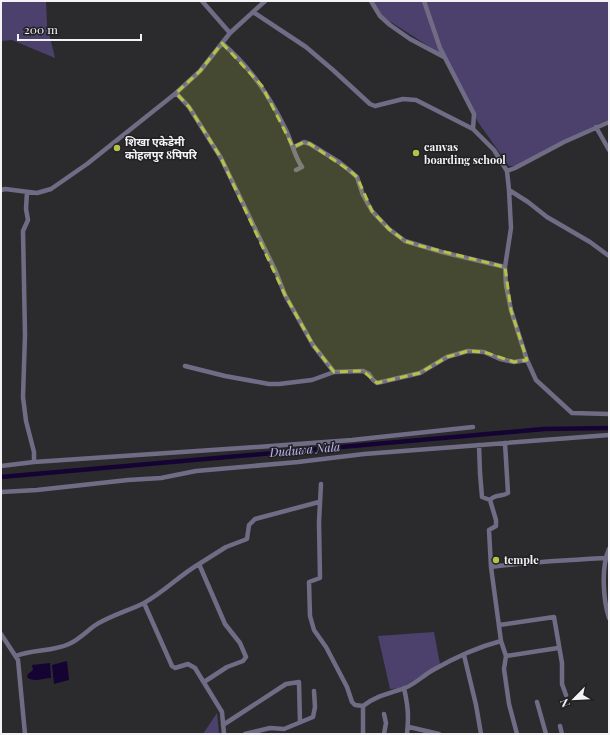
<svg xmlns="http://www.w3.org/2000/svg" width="610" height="735" font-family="'Playfair Display','Noto Sans Devanagari',serif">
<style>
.green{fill:#4c416c}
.water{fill:#150333}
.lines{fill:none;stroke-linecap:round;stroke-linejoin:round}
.canal{stroke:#150333;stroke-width:4.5}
.minor{stroke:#716c85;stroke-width:4.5}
.marked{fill:#b6c148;fill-opacity:0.2;stroke:#b6c148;stroke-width:3;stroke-dasharray:8 5;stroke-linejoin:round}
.poi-dot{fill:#b6c148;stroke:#212124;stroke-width:1.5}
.labels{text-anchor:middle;stroke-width:3;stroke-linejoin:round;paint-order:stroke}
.poi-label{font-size:11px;font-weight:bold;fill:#f3f2f5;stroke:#212124;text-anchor:start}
.water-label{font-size:12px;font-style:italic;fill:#c4b5f9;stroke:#212124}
</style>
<rect width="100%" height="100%" fill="#2b2b2e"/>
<path class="green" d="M 1,1 L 46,1 L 47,25 L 55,58 L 12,40 L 1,41 Z
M 373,1 L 609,1 L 609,119 L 548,148 L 516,166 L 509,166 L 478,122 L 441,54 L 383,17 Z
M 434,632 L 440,664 L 401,688 L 390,689 L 378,636 Z
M 217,713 L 219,734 L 203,734 Z"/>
<path class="water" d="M 67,661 L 69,680 L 54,684 L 52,665 Z
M 50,663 L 51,678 C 43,678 33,683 27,677 L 28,674 L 33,670 L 32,665 Z"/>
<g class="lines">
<path class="canal" d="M 1,477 L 544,429 L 609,428"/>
<path class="minor" d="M 202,1 L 230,33
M 371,1 L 380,16 L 390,25 L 410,39 L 444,57
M 424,1 L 440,48 L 474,114 L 473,129
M 253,12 L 306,47 L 333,70 L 370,104 L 375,106 L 403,99 L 416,100 L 473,129 L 494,150 L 507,171 L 509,190 L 511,228 L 505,267 L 506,285 L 511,310 L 527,360 L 536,380 L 572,413 L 609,414
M 222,43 C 251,68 269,95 286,130 C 291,140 295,158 302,167 L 296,170
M 176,93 L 189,107 L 221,158 L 276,272 L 285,295 L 313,345 L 334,372
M 596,127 L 609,150
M 294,147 L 304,142 L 310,144 L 339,162 L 349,170 L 357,177 L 363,195 L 372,211 L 389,229 L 405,241 L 442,252 L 505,267
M 507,171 L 515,168 L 564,142 L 609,122
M 1,190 L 5,189 L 37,193 L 51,189 L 87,164 L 176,93 L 200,71 L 230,33 L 265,1
M 509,190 L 528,202 L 547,217 L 590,242 L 609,256
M 27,192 L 26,209 L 28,220 L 23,231 L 25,335 L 23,397 L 26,421 L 34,452 L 34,462
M 185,366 L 225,376 L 269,384 L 279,384 L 312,380 L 334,372 L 363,371 L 369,374 L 373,380 L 377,383 L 420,373 L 447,357 L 468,351 L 484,352 L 500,359 L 514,362 L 527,360
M 505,443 L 508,493 C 502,497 495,494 490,500 L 496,520 L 496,526 L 489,530 L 491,567 L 501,641 L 506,656 L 504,669 L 509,704 L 517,734
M 479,445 L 480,473 L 482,497 L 490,500
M 1,466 L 34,462 L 271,446 L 352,440 L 473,427
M 321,484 L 319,522 L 320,578 L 309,582 L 310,616 L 314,630 L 326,647 L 347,687 L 352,702 L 355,705 L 363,706
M 1,492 L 37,490 L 128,480 L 161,478 L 196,471 L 298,462 L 364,454 L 609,435
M 609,549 C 601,567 603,599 609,618
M 199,564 L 226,547 L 247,539 L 249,525 L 255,519 L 319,502
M 491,567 C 529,562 567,560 605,558
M 144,603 L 172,666 L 175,668 L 188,664 L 195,668 L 222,712 L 224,734
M 499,625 L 554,617 L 562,663 L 562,684 L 566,695
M 1,634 L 18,660 L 25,734
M 464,655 L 476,705 L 481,734
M 16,656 C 33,649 52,652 69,644 C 78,640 86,632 94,626 C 109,616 128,611 144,603 C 164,592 180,575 199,564 L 225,624 L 240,643 L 246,657 L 243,661 L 227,667 L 204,682
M 506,656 L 558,648
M 404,688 C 408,706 409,716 407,734
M 537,702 L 546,734
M 384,714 L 386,723 L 384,734
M 223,725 L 286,684 L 299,682 L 300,722
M 560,726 L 562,734
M 409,727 L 439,734
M 245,734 L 270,728 L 284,729 L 313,717 L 315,707 L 314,691
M 363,734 L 363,706 C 375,696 391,693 405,688 C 415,684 424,675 433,670 C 454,658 478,647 501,641"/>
</g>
<path class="marked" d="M 222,43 L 262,86 L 293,147 L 304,142 L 310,144 L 349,170 L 357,177 L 372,211 L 389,229 L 405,241 L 421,246 L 505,267 L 511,310 L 527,360 L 514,362 L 484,352 L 468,351 L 447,357 L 420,373 L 377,383 L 363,371 L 334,372 L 313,345 L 285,295 L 221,158 L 189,107 L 176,93 L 200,71 Z"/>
<g class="poi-dot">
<circle cx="117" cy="148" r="4"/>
<circle cx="416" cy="153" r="4"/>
<circle cx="496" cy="560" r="4"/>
</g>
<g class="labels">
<g class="poi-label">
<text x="125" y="146">शिखा एकेडेमी<tspan x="125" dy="13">कोहलपुर 8पिपरि</tspan></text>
<text x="424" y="151">canvas<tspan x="424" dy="13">boarding school</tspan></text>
<text x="504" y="564">temple</text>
</g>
<g class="water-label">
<text transform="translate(305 450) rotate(-5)" y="4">Duduwa Nala</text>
</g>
</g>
<rect width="610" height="735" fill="none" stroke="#f3f2f5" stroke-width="4"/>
<g transform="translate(574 699) rotate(246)" stroke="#212124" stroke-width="3" paint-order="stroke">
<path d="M0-3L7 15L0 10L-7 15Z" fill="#f3f2f5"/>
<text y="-6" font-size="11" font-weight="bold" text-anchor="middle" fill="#f3f2f5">N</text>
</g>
<path d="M18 34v6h123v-6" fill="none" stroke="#f3f2f5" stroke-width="2"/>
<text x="24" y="34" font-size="12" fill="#f3f2f5" stroke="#212124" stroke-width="3" paint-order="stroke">200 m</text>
</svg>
